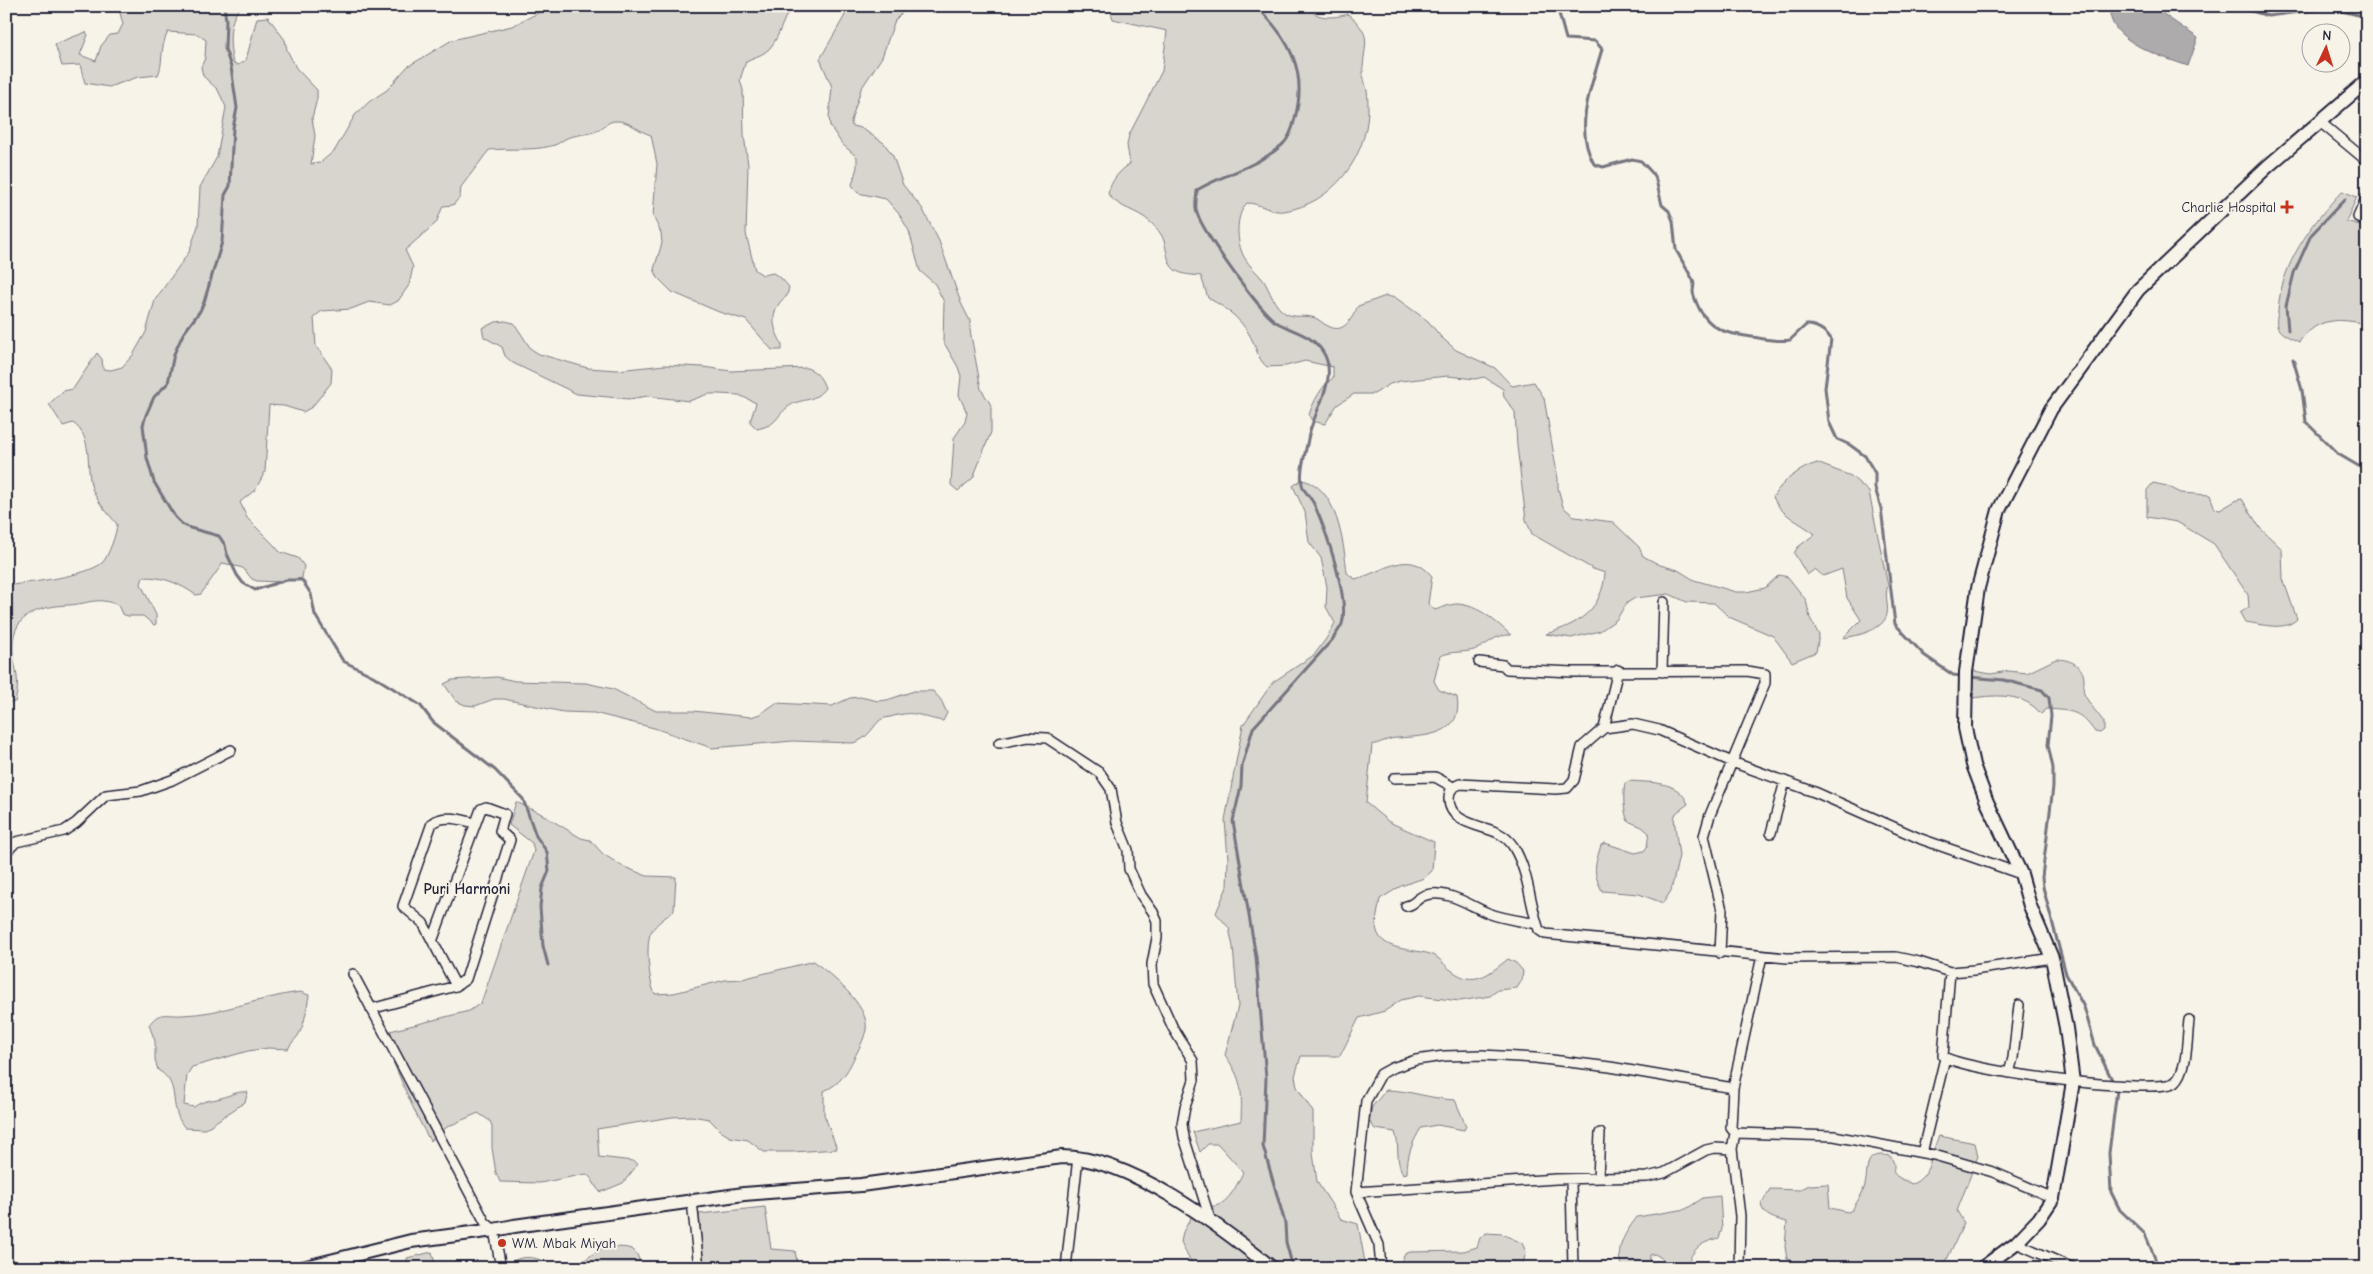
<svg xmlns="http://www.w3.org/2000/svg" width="2373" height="1274" font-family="'Comic Neue',sans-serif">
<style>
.built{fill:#e7e3db}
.green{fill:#d8d5cf;stroke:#7d7c85}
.water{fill:#aeabad;stroke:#76747f}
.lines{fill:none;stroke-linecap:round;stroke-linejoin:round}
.stream{stroke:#76747f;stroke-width:3}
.street-casing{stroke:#22223b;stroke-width:12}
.secondary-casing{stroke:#22223b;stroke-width:16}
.street{stroke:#f7f3e8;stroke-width:9}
.secondary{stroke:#f7f3e8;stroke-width:12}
.poi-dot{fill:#c8321e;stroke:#f7f3e8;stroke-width:2}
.labels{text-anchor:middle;stroke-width:4;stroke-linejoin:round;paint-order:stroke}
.poi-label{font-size:14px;fill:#22223b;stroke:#f7f3e8;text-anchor:end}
.neighbourhood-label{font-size:15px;font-weight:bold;fill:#22223b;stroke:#f7f3e8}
</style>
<rect width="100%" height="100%" fill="#f7f3e8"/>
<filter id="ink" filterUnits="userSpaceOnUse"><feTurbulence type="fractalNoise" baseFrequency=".02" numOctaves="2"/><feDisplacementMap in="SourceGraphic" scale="10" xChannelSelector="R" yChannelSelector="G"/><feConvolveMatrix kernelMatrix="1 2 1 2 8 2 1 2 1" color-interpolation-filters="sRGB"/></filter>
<g filter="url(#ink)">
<path class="built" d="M 385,1260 L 386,1268 L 350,1268 Z"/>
<path class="green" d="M 118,6 L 243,6 C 227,17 229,45 233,63 L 238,65 L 246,60 L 257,18 L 268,17 L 285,40 L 287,50 L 296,68 L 317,90 L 317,99 L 312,118 L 315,136 L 311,164 L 320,163 L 335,150 L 355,115 L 370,101 L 387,90 L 407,67 L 452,40 L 512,26 L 544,10 L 559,6 L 793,6 C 780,20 780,43 764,53 C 759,56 752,58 746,61 L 740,80 L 743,90 L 744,135 L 748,165 L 746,234 L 755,270 L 763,275 L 773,273 L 781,278 L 789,287 L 787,296 C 775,304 771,318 776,331 C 778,338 783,343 782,350 L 772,350 L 746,320 L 719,312 L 672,292 L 658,278 L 654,269 L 662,243 L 661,233 L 653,216 L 657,164 L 651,135 C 639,132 629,120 616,121 C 608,121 605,126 599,130 C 589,135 575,134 565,139 C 560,142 557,145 551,146 C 532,151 509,148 489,150 L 461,187 L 460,197 L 453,205 L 443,206 L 436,223 L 405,250 L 413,267 L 409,285 L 398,301 L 390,305 L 369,302 L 351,309 L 322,311 L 314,317 L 316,346 L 332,369 L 331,383 L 312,407 L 303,412 L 284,406 L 269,405 L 265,472 L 255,490 L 240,502 L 247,518 L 274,545 L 280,552 L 298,558 L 304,566 L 302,578 L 281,582 L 257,581 L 252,579 L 243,568 L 223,563 L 201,594 L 196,595 C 178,583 165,577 143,577 L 141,584 L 156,615 L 156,624 L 154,625 L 143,616 L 128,616 L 122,614 L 118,605 C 96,596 89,604 69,605 C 43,606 13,613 13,645 C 12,668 22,675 15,702 L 6,703 L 6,586 C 29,582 85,577 102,563 C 108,558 117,532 117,524 C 107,512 95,500 91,485 C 86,464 93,437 73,423 L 63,426 L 49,404 L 63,391 L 73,389 L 97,353 L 102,359 L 103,369 L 111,370 L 122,367 L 133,355 L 146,332 L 155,300 L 189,252 L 198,226 L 200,187 L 217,157 L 226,107 L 218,90 L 203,76 L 201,67 L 205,58 L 206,40 L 197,34 L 168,32 C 159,49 164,62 158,75 L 138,77 L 109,87 L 85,83 L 80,65 L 62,66 L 55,44 L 86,32 L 88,35 L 80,55 L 96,61 L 101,46 L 110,35 L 118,34 L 123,24 Z
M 848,6 L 909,6 L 895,20 L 882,57 L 861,89 L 851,121 L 852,126 L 861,128 L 884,143 L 893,156 L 903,185 L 922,208 L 939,241 L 961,303 L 970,321 L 970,330 L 981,389 L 991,405 L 991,432 L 973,478 L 958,491 L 951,485 L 954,438 L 965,422 L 967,413 L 959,395 L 961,376 L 958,367 L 943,341 L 944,302 L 935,284 L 920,271 L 909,231 L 899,214 L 886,199 L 858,193 L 852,185 L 857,167 L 857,157 L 842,144 L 830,126 L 829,117 L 832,87 L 820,59 L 844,17 Z
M 1109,6 L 1308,6 C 1314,20 1336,18 1348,14 C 1375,37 1363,43 1363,72 C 1363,79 1366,85 1367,91 C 1368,97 1368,104 1368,110 C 1367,158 1332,204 1284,211 C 1271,213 1260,203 1247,203 C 1235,215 1236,242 1244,257 C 1249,266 1258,273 1264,281 C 1270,291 1274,306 1285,313 C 1294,319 1305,314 1315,318 C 1319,319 1323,324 1328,326 C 1344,335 1352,318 1358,306 L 1386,296 L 1396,298 L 1428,321 L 1441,337 L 1456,350 L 1495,368 L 1512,386 L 1534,382 L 1544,398 L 1558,479 L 1558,488 L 1563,507 L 1575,517 L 1613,522 L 1639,547 L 1643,556 L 1660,565 L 1678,570 L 1694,580 L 1736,592 L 1746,592 L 1765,588 L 1779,575 L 1788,577 L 1806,600 L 1810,618 L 1819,635 L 1816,652 L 1792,662 L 1773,636 L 1729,617 L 1714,603 L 1687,602 L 1669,594 L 1635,598 L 1627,603 L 1616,620 L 1600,631 L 1571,638 L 1546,634 C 1579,624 1602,610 1605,573 L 1593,569 L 1532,534 L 1526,520 L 1517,446 L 1515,412 L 1504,397 L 1503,389 L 1484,377 L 1475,379 L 1448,376 L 1400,381 L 1390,384 L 1374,394 L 1354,394 L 1337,405 L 1325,424 L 1312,421 L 1309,415 C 1313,402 1322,385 1333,378 L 1333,367 L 1305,361 L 1286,366 L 1267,367 C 1259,360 1258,354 1254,344 C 1245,322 1229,309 1208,298 L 1201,276 C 1193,275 1182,275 1175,270 C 1167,264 1167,250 1164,241 C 1162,234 1155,226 1150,222 C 1138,210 1119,209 1108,194 C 1111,181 1119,171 1130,164 L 1127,145 L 1129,135 L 1162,71 L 1167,31 L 1113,19 Z
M 2342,191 L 2357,197 L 2346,221 L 2367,227 L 2367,389 L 2361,373 L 2366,324 C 2338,318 2318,317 2299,342 C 2293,339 2283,335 2279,330 C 2275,325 2277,317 2278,311 C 2281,263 2311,225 2342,191 Z
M 505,321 L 514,323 L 531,349 L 539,354 L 588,368 L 617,370 L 665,365 L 703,367 L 731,371 L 807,368 C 817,372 821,377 825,388 C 813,404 801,397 788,407 C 774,418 779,424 757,429 L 750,422 L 756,403 L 739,395 L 718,394 L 708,394 L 689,401 L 648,396 L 629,399 L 577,394 L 513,363 L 505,356 L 502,347 L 484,337 L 482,328 L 496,322 Z
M 1817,463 L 1851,476 L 1869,492 L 1888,586 C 1884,595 1889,605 1887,614 C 1884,630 1857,636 1843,638 L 1861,620 L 1847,598 L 1842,569 L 1823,576 L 1815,569 L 1807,575 L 1794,553 L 1798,547 L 1815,534 C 1800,522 1781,516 1773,497 C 1782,481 1800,468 1817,463 Z
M 1301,480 C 1337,484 1344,545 1347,573 L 1355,579 C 1382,573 1408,547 1432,576 L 1428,604 L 1435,610 C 1442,608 1450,604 1457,604 C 1479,605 1496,622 1511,635 C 1494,635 1493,641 1479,648 C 1467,654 1453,650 1440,656 L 1434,681 L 1439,690 L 1457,697 C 1464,736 1425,736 1398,738 C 1389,738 1380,743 1372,745 L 1366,803 L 1389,822 L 1434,842 L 1432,871 L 1424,878 L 1401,886 L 1380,899 C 1379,907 1376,917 1376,925 C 1377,953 1416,948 1433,955 C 1440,958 1445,966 1451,970 C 1474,988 1489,974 1508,959 L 1516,963 L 1523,971 L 1522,980 L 1517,988 L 1498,990 L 1490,996 L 1460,1001 L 1419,996 L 1401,1000 L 1385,1011 L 1359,1018 L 1340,1056 L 1301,1056 L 1295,1076 L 1297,1087 L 1313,1112 L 1313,1153 L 1317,1182 L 1341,1219 L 1358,1224 L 1366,1268 L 1194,1268 L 1181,1242 L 1183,1232 L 1200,1201 C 1203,1202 1208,1206 1211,1206 C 1227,1208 1238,1183 1243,1172 L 1218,1144 L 1208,1144 L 1200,1152 L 1193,1132 L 1241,1121 C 1242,1090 1243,1081 1225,1055 L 1238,1006 L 1233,947 L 1229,928 L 1216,913 L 1227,887 L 1228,859 L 1225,820 L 1243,725 L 1273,682 L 1314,655 L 1326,639 L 1335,623 L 1326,607 L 1327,587 L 1321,558 L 1309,542 L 1305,512 L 1293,486 Z
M 2153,483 L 2167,486 L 2181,493 L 2210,495 L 2215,509 L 2220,510 L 2237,500 L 2242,499 L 2260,528 L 2282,549 L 2283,579 L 2297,619 C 2284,632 2262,624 2245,622 L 2240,613 L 2249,607 L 2248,595 L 2214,544 L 2177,522 L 2147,517 L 2147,490 Z
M 2056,659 C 2069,659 2084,665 2084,680 C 2084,687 2082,690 2085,696 C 2090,705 2098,714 2104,722 L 2104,730 L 2100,733 L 2095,732 C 2079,710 2073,711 2047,709 L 2041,714 C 2021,689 1987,696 1959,700 L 1963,669 L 1991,674 L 2008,671 L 2027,673 Z
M 497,677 L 515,681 L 586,683 L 613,689 L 656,711 L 693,711 L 751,717 L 760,714 L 776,703 L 832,706 L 850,698 L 860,697 L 878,701 L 887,700 L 914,691 L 933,691 L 941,700 L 947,713 L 943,721 C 918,717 918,709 890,717 C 886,718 882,718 879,721 C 870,731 867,739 853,743 L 793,741 L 712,748 L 654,728 L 594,713 L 563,712 L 504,699 L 494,699 L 475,706 L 465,705 L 456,701 L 444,684 L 452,680 Z
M 1630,781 C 1652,783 1678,780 1688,804 L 1676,813 L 1674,818 L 1679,856 L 1671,891 L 1663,903 L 1639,894 L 1602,891 C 1592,871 1595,866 1601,845 L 1605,843 L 1635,853 L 1644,851 L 1647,847 L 1649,833 L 1642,827 L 1628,821 C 1623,810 1623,796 1625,783 Z
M 516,802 L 538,812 L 581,838 L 590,840 L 603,854 L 622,866 L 647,876 L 676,877 L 674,910 C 667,917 656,923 651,932 C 645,943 649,983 655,994 L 674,993 L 725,980 L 742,979 L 814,961 C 830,975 870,1005 866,1030 C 864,1039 859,1049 854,1058 C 847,1073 840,1084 824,1091 L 824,1114 L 837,1149 L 793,1152 L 764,1152 L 748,1140 L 730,1137 L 722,1132 L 709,1119 L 691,1116 L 672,1117 L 597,1129 L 599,1157 L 633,1161 L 638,1164 L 623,1183 L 601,1192 C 594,1188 594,1178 586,1174 L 540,1183 L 500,1182 L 496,1173 L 492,1148 L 492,1126 L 490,1121 L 478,1113 L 447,1127 L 430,1141 C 413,1111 401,1079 387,1048 L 396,1046 L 390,1031 L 469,1011 L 481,1003 L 534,851 L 532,843 L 509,825 Z
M 300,992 L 309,995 C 307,1007 305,1022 300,1032 C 298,1038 291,1042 288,1049 L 268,1048 L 248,1051 L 192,1067 L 187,1075 L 184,1105 L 194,1107 C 203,1100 210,1101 221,1098 C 231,1095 237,1091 248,1092 L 245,1102 L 205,1129 L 185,1128 C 166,1105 183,1085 158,1070 L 155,1060 L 155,1041 L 149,1025 C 159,1010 167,1016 182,1015 C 223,1014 260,997 300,992 Z
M 1386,1090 C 1409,1090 1431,1099 1455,1100 L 1466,1126 L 1464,1130 L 1437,1125 L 1421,1128 C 1412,1143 1407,1155 1407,1173 L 1403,1174 C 1395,1161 1400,1146 1395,1132 L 1375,1129 L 1369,1121 L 1372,1107 Z
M 1939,1136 L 1975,1143 L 1978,1156 L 1957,1211 L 1964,1223 L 1943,1268 L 1879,1268 L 1865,1263 L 1854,1268 L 1801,1268 L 1800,1264 L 1787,1259 L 1785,1247 L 1787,1222 C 1776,1219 1764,1217 1761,1205 L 1770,1189 L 1800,1190 L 1809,1185 L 1828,1184 L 1830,1208 L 1848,1212 L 1852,1210 C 1856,1203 1863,1194 1865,1185 C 1869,1167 1863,1151 1890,1156 C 1902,1172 1880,1170 1912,1184 C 1932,1176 1930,1154 1939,1136 Z
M 1720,1196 L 1722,1229 L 1719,1238 C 1698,1244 1695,1247 1685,1268 L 1665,1268 L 1663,1259 L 1655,1254 L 1650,1255 L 1649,1268 L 1622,1268 C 1614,1248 1626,1232 1637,1217 L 1686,1209 L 1703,1198 Z
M 765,1207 L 771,1249 L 795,1251 L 798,1268 L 704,1268 L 699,1214 Z
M 1486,1233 L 1502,1234 L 1522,1243 L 1526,1252 L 1523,1264 L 1502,1263 L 1499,1268 L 1398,1268 L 1405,1254 L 1410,1252 L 1464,1251 L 1477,1247 L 1480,1238 Z
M 606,1247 C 625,1248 639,1243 640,1268 L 510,1268 L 509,1263 C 534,1248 546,1268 569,1266 C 586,1264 593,1250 606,1247 Z
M 432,1252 L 436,1268 L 407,1268 L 407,1258 Z"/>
<path class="water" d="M 2110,6 L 2156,6 L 2166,16 L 2198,38 L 2188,66 C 2163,57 2105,41 2110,6 Z"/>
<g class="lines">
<path class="stream" d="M 224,6 L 226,20 L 225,49 L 231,67 L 237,108 L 233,128 L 230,186 L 225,195 L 222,242 L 204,302 L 200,311 L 183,334 L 174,354 L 168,383 L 154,397 L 146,415 L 143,425 L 147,458 L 154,482 L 175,517 L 182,524 L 190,528 L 219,536 L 225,545 L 227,554 L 237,575 L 243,583 L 255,590 L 286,580 L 302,580 L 311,594 L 315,615 L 343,661 L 373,676 L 420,705 L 433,722 L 495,770 L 523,799 L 536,836 L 547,852 L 549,871 L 542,888 L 540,907 L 543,946 L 548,965
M 1256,6 C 1289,38 1308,71 1295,118 C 1293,127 1289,139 1282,145 C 1257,167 1224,174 1197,190 C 1197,196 1195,203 1196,209 C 1198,226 1260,312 1276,322 C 1293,332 1312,334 1323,352 C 1340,379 1312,413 1308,439 C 1306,452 1298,474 1303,488 C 1306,493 1311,498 1314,504 C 1325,528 1350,599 1342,624 C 1340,629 1335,635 1332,640 L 1253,728 L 1242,766 L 1241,786 L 1233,821 L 1256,957 L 1266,1078 L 1263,1146 L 1285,1223 L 1286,1242 L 1293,1268
M 1557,6 L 1566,39 L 1595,41 L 1602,49 C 1592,86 1573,127 1594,164 L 1603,167 L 1632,159 L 1641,161 L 1655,176 L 1662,205 L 1669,211 L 1673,221 L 1676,250 L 1693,280 C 1695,286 1693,287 1693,292 C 1694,298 1700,312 1704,316 C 1717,333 1733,334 1752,337 C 1766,339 1776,342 1790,340 L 1806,325 C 1815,324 1826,331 1831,339 L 1825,388 L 1829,422 L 1837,439 L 1850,445 L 1865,456 L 1875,473 L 1875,488 L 1881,508 L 1895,624 L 1924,655 L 1953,675 L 1962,676
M 2236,6 L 2268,16 L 2330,8 L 2362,16 L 2367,19
M 2288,330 L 2286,306 L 2294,273 L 2311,235 L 2345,199
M 2293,359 L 2302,390 L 2306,422 L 2338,454 L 2367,471
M 2367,572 L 2364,573 L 2367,596
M 1969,677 L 2004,680 L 2042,690 L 2049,698 L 2051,716 L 2048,745 L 2053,768 L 2053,787 L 2042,877 L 2043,887 L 2066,974 L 2084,1007 L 2095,1045 L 2117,1090 L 2109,1153 L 2111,1192 L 2120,1210 L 2145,1234 L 2159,1268"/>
<defs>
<path id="street" d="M 2320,122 L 2367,161
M 2367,196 L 2358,217 L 2367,221
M 1479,662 L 1503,665 L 1507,669 L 1573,672 L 1747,671 L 1765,674 L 1765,683 L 1710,815 L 1704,836 L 1722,910 L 1720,953
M 1662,672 L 1664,602
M 1604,728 L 1618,670
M 999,743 L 1028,737 L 1047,738 L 1100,773 L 1111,789 L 1117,823 L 1128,850 L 1129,869 L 1141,895 L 1153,912 L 1157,921 L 1157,938 L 1152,964 L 1153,984 L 1173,1028 L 1193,1061 L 1194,1080 L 1185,1107 L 1182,1124 L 1184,1137 L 1210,1219
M 1394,778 L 1435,777 L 1453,787
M 1771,833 L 1785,781
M 6,852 L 16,842 L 64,831 L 76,823 L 106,795 L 141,791 L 172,780 L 231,750
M 2021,874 L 1921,839 L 1817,793 L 1732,762 L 1659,730 L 1633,724 L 1604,728 L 1582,747 L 1574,780 L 1567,788 L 1556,789 L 1460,784 C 1453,787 1449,790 1449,798 C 1448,823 1481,825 1498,833 C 1504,836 1509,840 1513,846 C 1529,872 1529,901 1539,930 L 1545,934 L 1787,958 L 1896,957 L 1919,962 L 1950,972 L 1974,970 L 2052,958
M 1406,906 C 1415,905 1417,897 1426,895 C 1447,889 1469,905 1488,913 C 1503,919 1521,921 1537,924
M 1950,972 L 1943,1056 C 1962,1071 2158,1096 2175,1082 C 2188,1071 2187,1036 2189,1020
M 353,974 L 485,1222 L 494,1230 L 501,1268
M 456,986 L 423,923 L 403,906 L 432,823 C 444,814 462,820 475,823
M 371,1009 L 456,986 L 466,979 L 510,840 L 500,831 L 505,814 L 486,807 L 481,809 L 433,939
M 2009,1073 L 2013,1058 L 2019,1005
M 1733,1088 L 1762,956
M 1735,1133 L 1732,1149 L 1740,1216 L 1739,1268
M 1922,1153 L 1945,1058
M 1598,1178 L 1600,1133
M 1571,1180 L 1573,1268
M 1356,1192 L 1556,1179 L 1647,1177 L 1664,1173 L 1706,1150 L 1715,1148 L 1732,1149
M 692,1201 L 699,1268
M 2016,1243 L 2073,1268
M 1066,1268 L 1078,1157
M 1381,1268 L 1379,1245 L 1356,1192 L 1366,1101 L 1381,1074 L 1392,1068 L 1416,1060 L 1444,1056 L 1482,1055 L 1535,1058 L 1610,1067 L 1733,1088 L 1731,1128 L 1735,1133 L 1834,1136 L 1934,1155 L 1993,1172 L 2053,1198"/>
<path id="secondary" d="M 302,1268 L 411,1241 L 494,1230 L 514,1226 L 744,1194 L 861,1185 L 1062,1157 C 1130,1157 1220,1226 1272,1268
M 1982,1268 L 2016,1243 L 2039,1219 L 2053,1198 L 2073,1082 L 2066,1028 L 2052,958 L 2030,906 L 2021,874 L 1987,802 L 1973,765 L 1965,728 L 1966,672 L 1978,588 L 1999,510 L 2051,409 L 2138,290 L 2267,167 L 2367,81"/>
</defs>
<use href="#street" class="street-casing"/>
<use href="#secondary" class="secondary-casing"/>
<use href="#street" class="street"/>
<use href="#secondary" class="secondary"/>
</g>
</g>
<g class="poi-dot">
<path d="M2284.5 199.5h5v5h5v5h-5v5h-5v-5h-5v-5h5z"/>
<circle cx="502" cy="1243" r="5"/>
</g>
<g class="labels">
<g class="poi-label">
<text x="2276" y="212">Charlie Hospital</text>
<text x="512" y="1248" text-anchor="start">WM. Mbak Miyah</text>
</g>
<g class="neighbourhood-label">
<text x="467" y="894">Puri Harmoni</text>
</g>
</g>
<rect width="2373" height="1274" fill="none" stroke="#f7f3e8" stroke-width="25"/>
<rect x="12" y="12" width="2348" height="1249" fill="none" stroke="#22223b" stroke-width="2" filter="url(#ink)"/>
<g transform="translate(2326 48) rotate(4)"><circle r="24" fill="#f7f3e8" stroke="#a29fa3"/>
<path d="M0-4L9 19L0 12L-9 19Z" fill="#c8321e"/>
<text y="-8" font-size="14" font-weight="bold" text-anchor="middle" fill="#22223b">N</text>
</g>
</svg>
